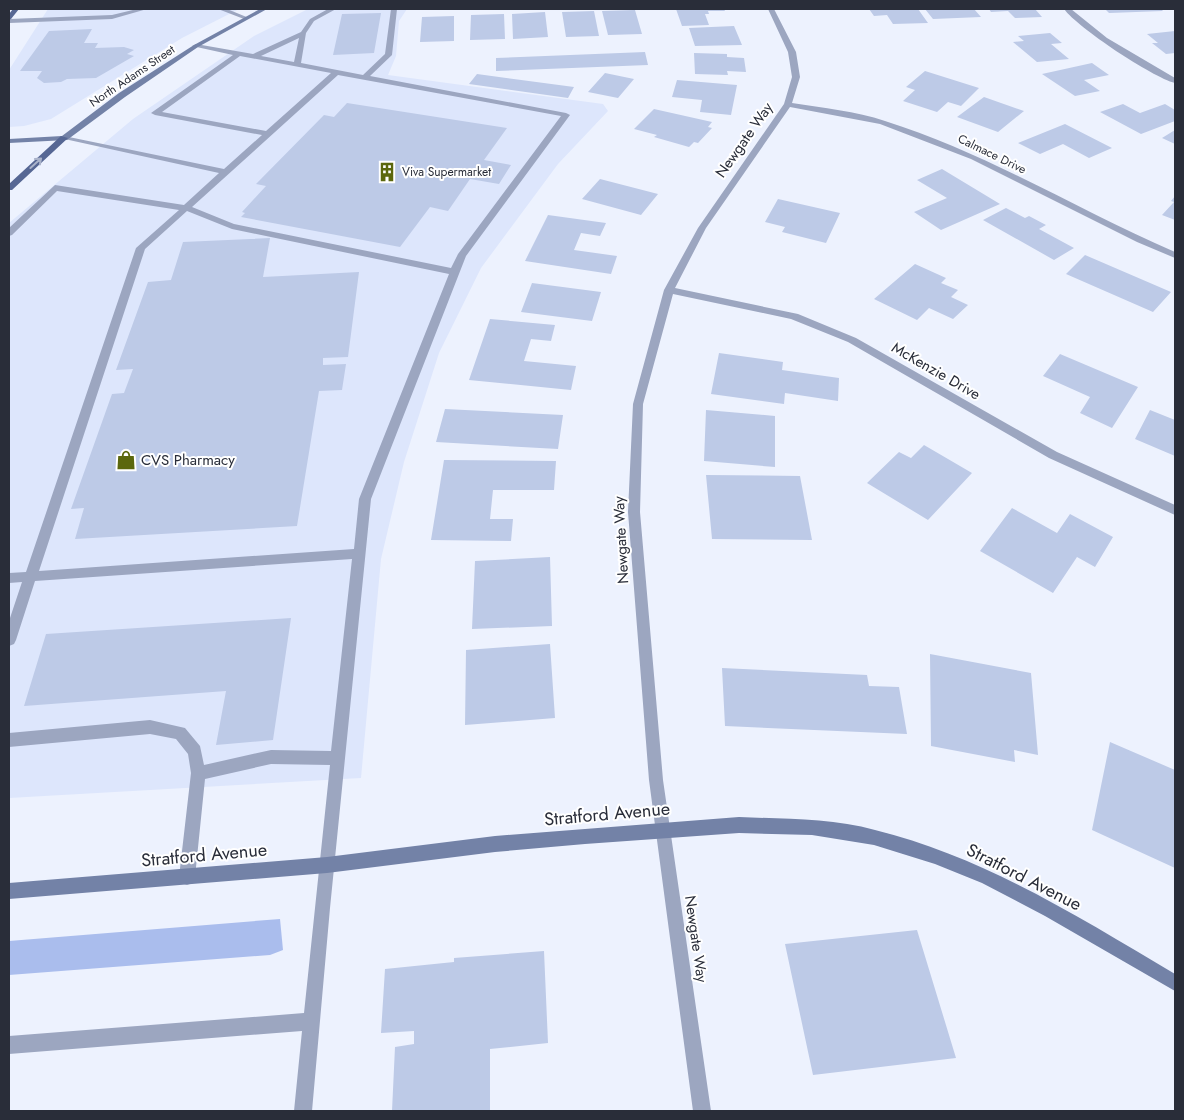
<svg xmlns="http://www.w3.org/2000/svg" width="1184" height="1120" font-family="Jost,sans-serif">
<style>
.built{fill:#dde6fc}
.green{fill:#aabded}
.building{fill:#bdcae7}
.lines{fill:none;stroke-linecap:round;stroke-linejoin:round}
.lane{fill:#9ca6c0;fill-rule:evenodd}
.street{fill:#9ca6c0;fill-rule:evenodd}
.secondary{fill:#7382a7;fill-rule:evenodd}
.primary{fill:#566794;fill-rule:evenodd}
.oneway{stroke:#aab3ca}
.labels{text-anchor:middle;stroke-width:4;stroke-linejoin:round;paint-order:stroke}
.far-street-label{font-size:12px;fill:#292d39;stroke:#fff}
.far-poi-label{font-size:12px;fill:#292d39;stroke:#fff;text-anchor:start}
.street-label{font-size:15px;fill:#292d39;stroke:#fff}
.poi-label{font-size:15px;fill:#292d39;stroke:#fff;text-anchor:start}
.near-street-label{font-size:18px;fill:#292d39;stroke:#fff}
</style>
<rect width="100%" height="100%" fill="#edf2fe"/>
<path class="built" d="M 48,9 L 239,9 L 182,38 L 51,119 L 24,126 L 9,127 L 9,70 Z
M 308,9 L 407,9 L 399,21 L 396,56 L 388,75 L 603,104 L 608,111 L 558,164 L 481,268 L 439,353 L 404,462 L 381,559 L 361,778 L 9,798 L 9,223 L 133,119 L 254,36 Z"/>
<path class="green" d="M 280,919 L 283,950 L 270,955 L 9,975 L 9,941 Z"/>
<path class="building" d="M 676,9 L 724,9 L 725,11 L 708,11 L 709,14 L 705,14 L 709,25 L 682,26 Z
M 869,9 L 918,9 L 928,23 L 893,24 L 887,15 L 874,16 Z
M 925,9 L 974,9 L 981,17 L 933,19 Z
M 989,9 L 1035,9 L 1042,17 L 1015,18 L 1008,11 L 991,12 Z
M 1105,9 L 1161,9 L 1163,11 L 1109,13 Z
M 635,10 L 642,34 L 608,35 L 602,11 Z
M 594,11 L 599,36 L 566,37 L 562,12 Z
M 545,12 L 548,37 L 513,39 L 512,14 Z
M 381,13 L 374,53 L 333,55 L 342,14 Z
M 504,14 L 505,39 L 470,40 L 471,15 Z
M 454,16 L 454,41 L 420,42 L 422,17 Z
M 734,26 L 742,45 L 695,46 L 689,28 Z
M 92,29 L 84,43 L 98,43 L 95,48 L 124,47 L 134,50 L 127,54 L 134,56 L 96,78 L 67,79 L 61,82 L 44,83 L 37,78 L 42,71 L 20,71 L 49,31 Z
M 1175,31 L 1175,53 L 1166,54 L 1152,43 L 1158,43 L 1147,34 Z
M 1050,33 L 1062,43 L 1051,44 L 1069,59 L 1037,62 L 1013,42 L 1024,41 L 1018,36 Z
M 645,52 L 648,65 L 496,71 L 496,58 Z
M 694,53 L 727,54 L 727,57 L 744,58 L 746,72 L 727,71 L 728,75 L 695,74 Z
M 1092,63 L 1109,75 L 1084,80 L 1100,91 L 1075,96 L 1042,74 Z
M 925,71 L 979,88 L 961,106 L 948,102 L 937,112 L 903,101 L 915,90 L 906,87 Z
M 605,73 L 634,79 L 618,98 L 588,92 Z
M 477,74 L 574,87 L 568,98 L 469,84 Z
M 677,80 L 737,85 L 731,115 L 700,112 L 702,100 L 672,97 Z
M 984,97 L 1024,111 L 998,132 L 957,117 Z
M 347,103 L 507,128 L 484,160 L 511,165 L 499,184 L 470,179 L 448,211 L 430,207 L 400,247 L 241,217 L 245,213 L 242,212 L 266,186 L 256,184 L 324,115 L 334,117 Z
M 1123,104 L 1140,113 L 1165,104 L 1175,110 L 1175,121 L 1141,134 L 1100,112 Z
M 654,109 L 712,122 L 708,127 L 712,128 L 698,143 L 694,142 L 689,147 L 654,137 L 657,135 L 634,129 Z
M 1065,124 L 1112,148 L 1089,158 L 1063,144 L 1040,154 L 1018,143 Z
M 1175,130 L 1175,144 L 1162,138 Z
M 942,169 L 1000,204 L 941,230 L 914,212 L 947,198 L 917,180 Z
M 600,179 L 658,194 L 641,215 L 582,199 Z
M 1175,196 L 1175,220 L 1162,215 L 1174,202 L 1171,201 Z
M 778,199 L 840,213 L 826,243 L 782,232 L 785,227 L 765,222 Z
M 1006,208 L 1025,218 L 1029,216 L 1046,225 L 1039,229 L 1074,248 L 1054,260 L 983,220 Z
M 548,215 L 606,223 L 600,236 L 581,233 L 574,250 L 617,256 L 611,274 L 525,261 Z
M 270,238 L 263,277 L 359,272 L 348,357 L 323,358 L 323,365 L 346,364 L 342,390 L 319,391 L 297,526 L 75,539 L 84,508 L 71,509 L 112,394 L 124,393 L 133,369 L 116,370 L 148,282 L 171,280 L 183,242 Z
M 1085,255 L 1171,292 L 1153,312 L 1066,274 Z
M 915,264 L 946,278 L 941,283 L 958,290 L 951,297 L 968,305 L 953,319 L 929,308 L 917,320 L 874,299 Z
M 532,283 L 601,292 L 592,321 L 521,312 Z
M 490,319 L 555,325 L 551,341 L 531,339 L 524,361 L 576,366 L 571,390 L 469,380 Z
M 719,353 L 783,362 L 782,370 L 839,378 L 838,401 L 785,393 L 784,404 L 711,394 Z
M 1060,354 L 1138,387 L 1112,428 L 1080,413 L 1090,397 L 1043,376 Z
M 445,409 L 563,415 L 558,449 L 436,442 Z
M 706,410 L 775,416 L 775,467 L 704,461 Z
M 1150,410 L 1175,420 L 1175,456 L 1135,439 Z
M 924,445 L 972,473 L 928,520 L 867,483 L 899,452 L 911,458 Z
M 444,460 L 556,461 L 554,490 L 493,490 L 490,519 L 513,519 L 511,541 L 431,540 Z
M 706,475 L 800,476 L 812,540 L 712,539 Z
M 1012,508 L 1057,533 L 1070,514 L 1113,537 L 1095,567 L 1077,557 L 1053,593 L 980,551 Z
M 550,557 L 552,626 L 472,629 L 475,561 Z
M 291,618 L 273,740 L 216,745 L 226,691 L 24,706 L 46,634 Z
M 550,644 L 555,718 L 465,725 L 466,650 Z
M 930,654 L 1031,673 L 1038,755 L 1014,750 L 1015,762 L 931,746 Z
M 722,668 L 867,675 L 869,686 L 899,687 L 907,734 L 725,726 Z
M 1110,742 L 1175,770 L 1175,868 L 1092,830 Z
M 917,930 L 956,1058 L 813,1075 L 785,944 Z
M 544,951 L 548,1043 L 490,1049 L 490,1111 L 392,1111 L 395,1047 L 414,1044 L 414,1031 L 381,1033 L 385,969 L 454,962 L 454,958 Z"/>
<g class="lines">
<path class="lane" d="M 137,9 L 147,9 L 112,19 L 9,23 L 9,19 L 112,15 Z
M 218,9 L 227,9 L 249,18 L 244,19 Z
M 328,9 L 336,9 L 314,21 L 306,33 L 301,63 L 363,75 L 385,54 L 391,9 L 397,9 L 392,55 L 370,76 L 566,113 L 570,115 L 466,256 L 371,499 L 330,908 L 312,1111 L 294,1111 L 302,1031 L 9,1054 L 9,1036 L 304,1013 L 330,765 L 271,764 L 205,779 L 195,877 L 193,883 L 187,885 L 181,883 L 179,877 L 191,773 L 188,754 L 176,739 L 150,734 L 9,747 L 9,733 L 150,720 L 185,728 L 200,746 L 204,765 L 271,750 L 331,751 L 352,559 L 35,581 L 16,640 L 14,644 L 9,646 L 9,621 L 22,582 L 9,583 L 9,573 L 26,572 L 136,248 L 179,210 L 57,191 L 12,235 L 9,236 L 9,228 L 55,185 L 184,205 L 219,173 L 60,138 L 64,136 L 224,169 L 262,135 L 155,115 L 151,113 L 233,55 L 192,46 L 196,44 L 253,54 L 301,32 L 310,19 ZM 299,38 L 294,62 L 261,56 ZM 240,56 L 331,73 L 266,131 L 162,112 ZM 338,75 L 561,116 L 458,254 L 451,268 L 234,224 L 192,207 ZM 187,211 L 232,229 L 449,274 L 359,499 L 354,549 L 39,571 L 145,249 Z"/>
<path class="street" d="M 768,9 L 774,9 L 796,52 L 800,77 L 792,103 C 823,108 856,111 885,121 C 987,153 1078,210 1175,252 L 1175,258 L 1137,242 L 971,159 L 880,124 L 790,107 L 706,228 L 675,288 L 798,314 L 856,338 L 1057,452 L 1175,505 L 1175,515 L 1049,458 L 848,342 L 791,319 L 673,294 L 643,404 L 640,512 L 663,780 L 711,1111 L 693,1111 L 649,780 L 628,512 L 633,404 L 664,290 L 698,228 L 784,104 L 792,77 L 788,52 Z
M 1064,9 L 1071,9 L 1107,38 L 1175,78 L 1175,83 C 1152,77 1078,28 1064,9 Z"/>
<path class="secondary" d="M 260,9 L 267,9 L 198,47 L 125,97 L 67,140 L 9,143 L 9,139 L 62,136 L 119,93 L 194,45 Z
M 739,817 C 784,819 831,818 875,830 C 984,857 1079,917 1175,974 L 1175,991 L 1045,916 L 982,883 L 935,864 L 874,845 L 812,835 L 739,833 L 585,844 L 495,852 L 327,873 L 9,899 L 9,883 L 327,857 L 495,836 Z"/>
<path class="primary" d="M 13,9 L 19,9 L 11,19 L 9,20 L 9,14 Z
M 61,136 L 68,138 L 12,190 L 9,190 L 9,184 Z"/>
</g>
<defs><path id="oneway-shaft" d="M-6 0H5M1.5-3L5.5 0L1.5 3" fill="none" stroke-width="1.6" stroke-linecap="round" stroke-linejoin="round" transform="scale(1.25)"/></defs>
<use class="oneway" href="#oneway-shaft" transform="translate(36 163) rotate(-42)"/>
<defs>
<symbol id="building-bare" viewBox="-9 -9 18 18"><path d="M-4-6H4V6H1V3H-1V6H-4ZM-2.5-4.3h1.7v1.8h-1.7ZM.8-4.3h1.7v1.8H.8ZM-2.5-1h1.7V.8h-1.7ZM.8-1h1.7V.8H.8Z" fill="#5b670d" stroke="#fff" stroke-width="2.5" paint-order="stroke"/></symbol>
<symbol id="shop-bare" viewBox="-9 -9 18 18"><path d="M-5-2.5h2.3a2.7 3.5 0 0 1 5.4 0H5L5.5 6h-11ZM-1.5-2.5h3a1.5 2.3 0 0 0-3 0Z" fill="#5b670d" stroke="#fff" stroke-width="2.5" paint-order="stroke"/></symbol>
</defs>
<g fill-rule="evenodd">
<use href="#building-bare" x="373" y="158" width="28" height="28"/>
<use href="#shop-bare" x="112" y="446" width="28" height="28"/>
</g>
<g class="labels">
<g class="far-street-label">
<text transform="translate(132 76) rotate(-34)" y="4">North Adams Street</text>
<text transform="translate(992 154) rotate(26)" y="4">Calmace Drive</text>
</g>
<g class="far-poi-label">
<text x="402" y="176">Viva Supermarket</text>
</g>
<g class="street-label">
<text transform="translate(744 140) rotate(-55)" y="5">Newgate Way</text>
<text transform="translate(936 371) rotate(30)" y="5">McKenzie Drive</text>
<text transform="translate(621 540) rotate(-93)" y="5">Newgate Way</text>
<text transform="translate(696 939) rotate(82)" y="5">Newgate Way</text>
</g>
<g class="poi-label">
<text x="141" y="465">CVS Pharmacy</text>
</g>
<g class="near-street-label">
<text transform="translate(607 814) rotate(-5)" y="6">Stratford Avenue</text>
<text transform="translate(204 855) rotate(-5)" y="6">Stratford Avenue</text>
<text transform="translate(1024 877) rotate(27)" y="6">Stratford Avenue</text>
</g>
</g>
<rect width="1184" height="1120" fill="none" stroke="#292d39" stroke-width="20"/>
</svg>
